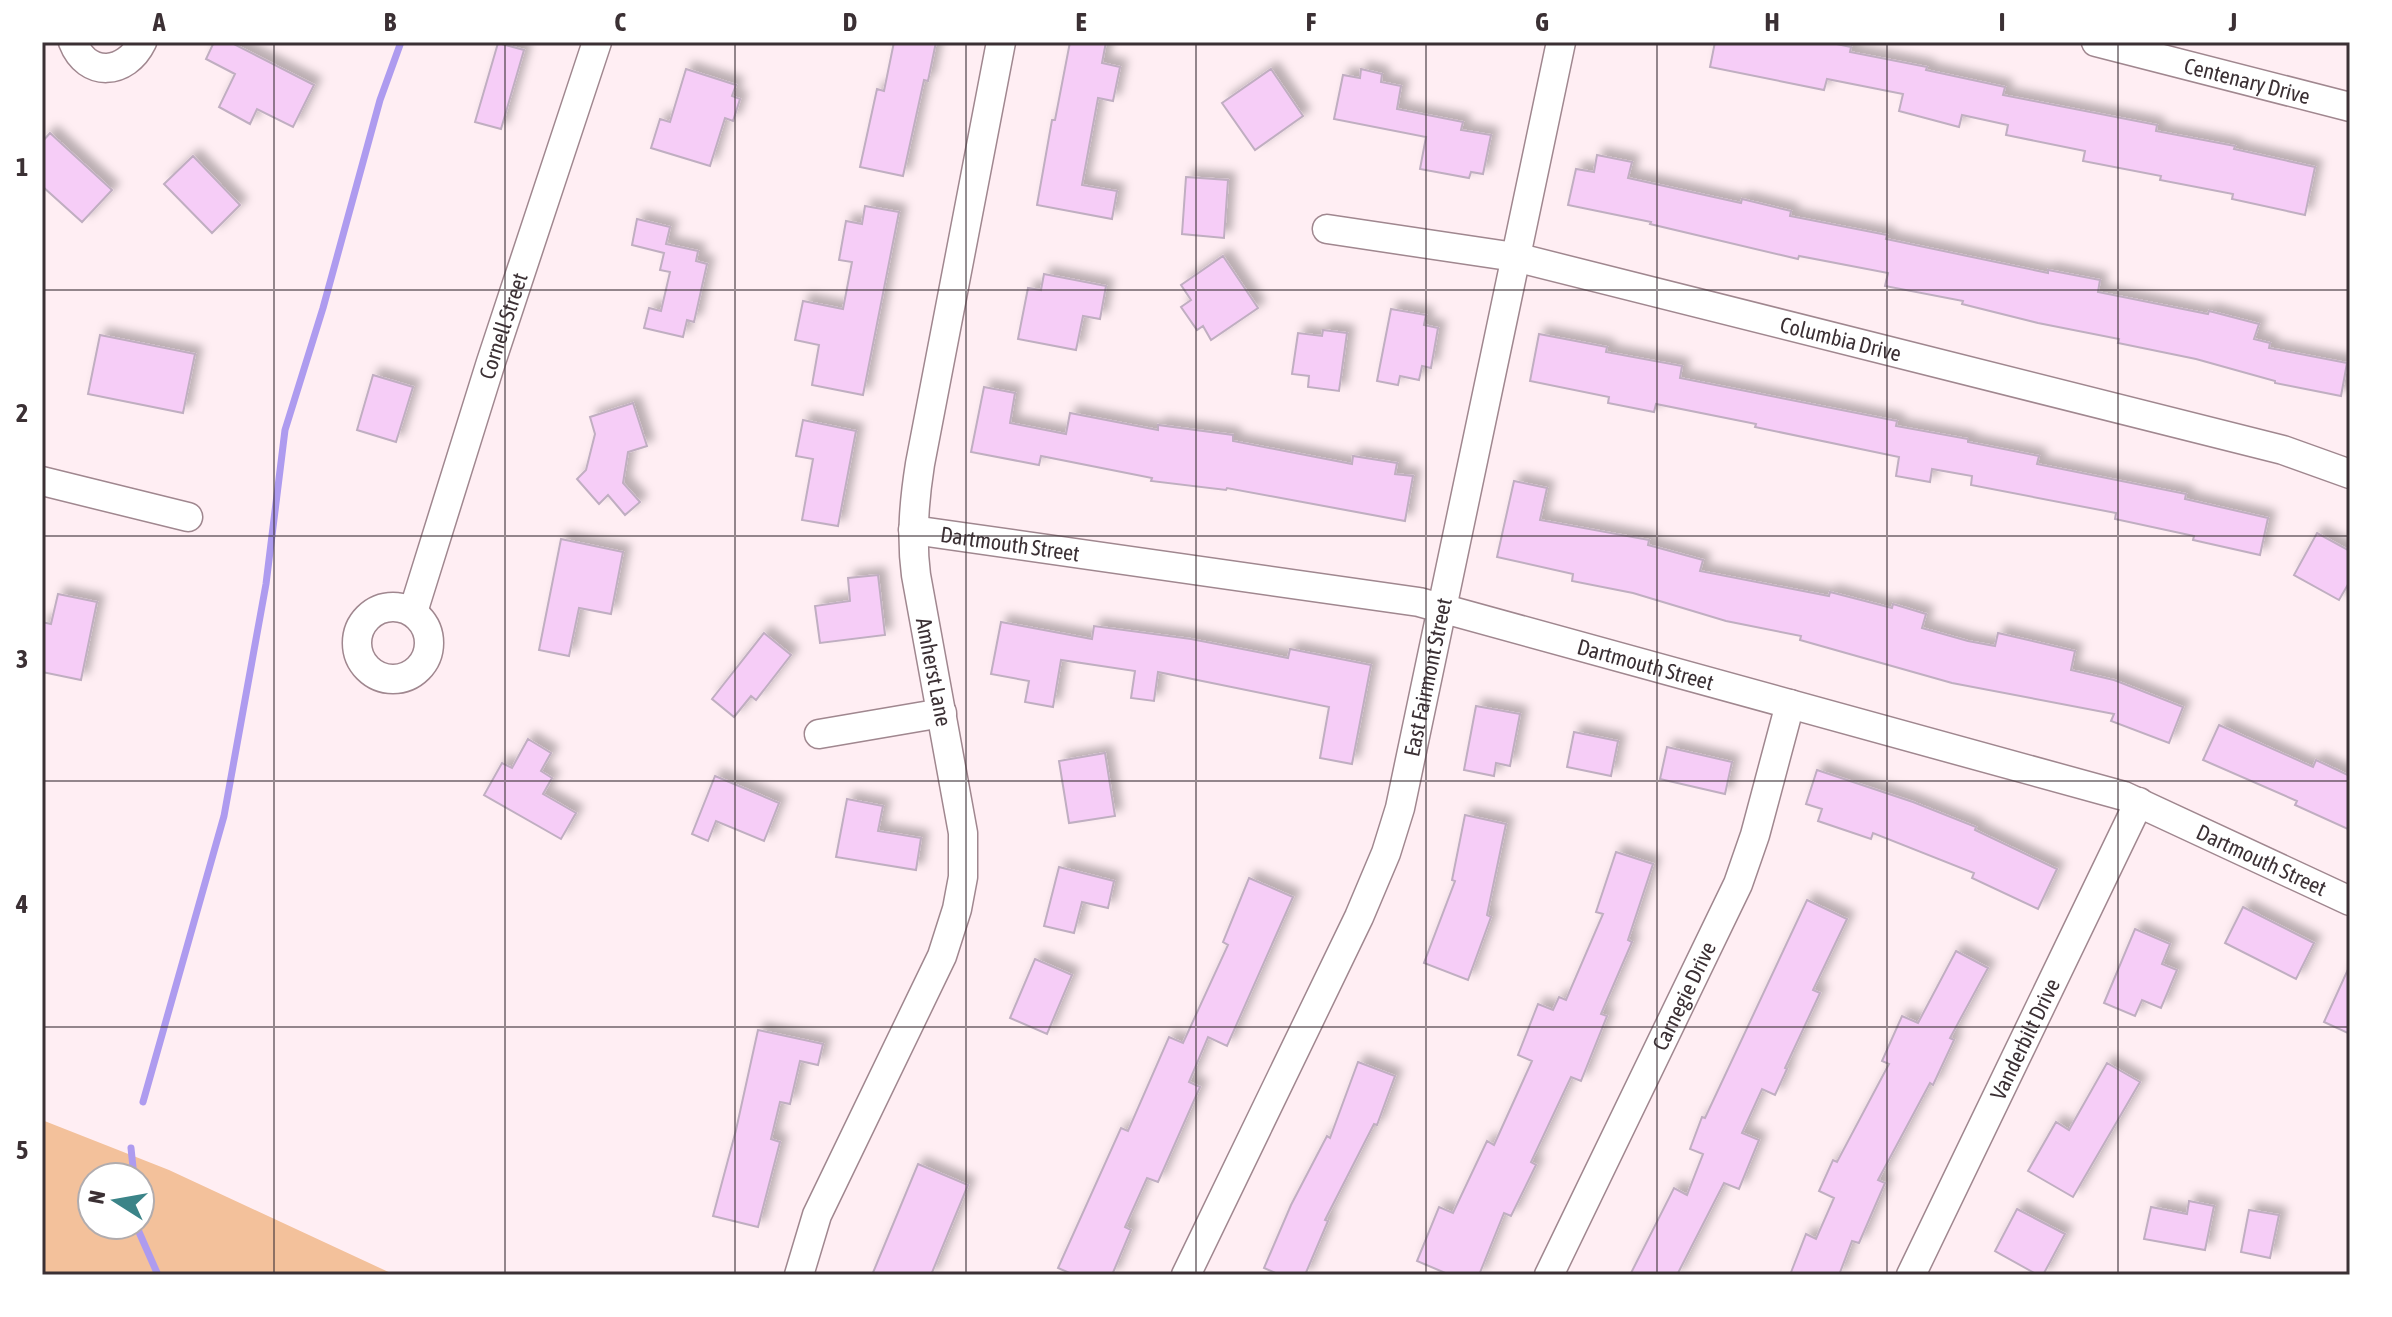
<svg xmlns="http://www.w3.org/2000/svg" width="2392" height="1317" font-family="'Asap Condensed',sans-serif">
<style>
.green{fill:#f3c19b;fill-rule:evenodd}
.lines{fill:none;stroke-linecap:round;stroke-linejoin:round}
.stream{stroke:#ae9bef;stroke-width:7}
.building{fill:#f6cdf7;stroke:#c0aec1;stroke-width:2;filter:url(#shadow)}
.minor-casing{stroke:#a0878f;stroke-width:31}
.minor{stroke:#fff;stroke-width:28}
.grid{fill:none;stroke:#3b3034;stroke-width:2;stroke-opacity:0.55}
.labels{text-anchor:middle;stroke-width:8;stroke-linejoin:round;paint-order:stroke}
.street-label{font-size:22px;fill:#3b3034;stroke:#fff}
.neatline{fill:none;stroke:#3b3034;stroke-width:3}
.grid-label{font-size:26px;text-anchor:middle;font-weight:bold;fill:#3b3034}
</style>
<defs>
<filter id="shadow"><feDropShadow dx="7" dy="-7" stdDeviation="4" flood-color="#0004"/></filter>
</defs>
<rect width="100%" height="100%" fill="#ffeef3"/>
<path class="green" d="M 42,1120 L 169,1170 L 395,1275 L 42,1275 ZM 92,1177 L 140,1177 L 140,1225 L 92,1225 Z"/>
<g class="lines">
<path class="stream" d="M 143,1102 L 224,816 L 266,584 L 285,430 L 323,308 L 380,100 L 401,42
M 131,1148 L 134,1177
M 138,1225 L 139,1232 L 158,1275"/>
</g>
<path class="building" d="M 214,42 L 230,42 L 314,85 L 293,127 L 257,109 L 250,124 L 219,107 L 235,74 L 206,59 Z
M 894,42 L 936,42 L 928,81 L 924,80 L 903,176 L 860,167 L 877,89 L 884,91 Z
M 1070,42 L 1106,42 L 1102,63 L 1120,67 L 1113,101 L 1098,98 L 1082,185 L 1117,191 L 1112,219 L 1037,205 L 1052,120 L 1055,120 Z
M 1715,42 L 1827,42 L 1851,47 L 1850,52 L 1927,67 L 1926,70 L 2005,87 L 2003,95 L 2157,125 L 2156,131 L 2235,146 L 2234,149 L 2315,167 L 2305,215 L 2232,199 L 2233,194 L 2160,180 L 2161,176 L 2083,161 L 2085,151 L 2006,135 L 2008,125 L 1962,115 L 1959,127 L 1899,111 L 1903,94 L 1827,79 L 1824,90 L 1710,67 Z
M 498,43 L 524,50 L 501,129 L 475,122 Z
M 686,69 L 736,85 L 732,96 L 740,99 L 733,121 L 725,118 L 710,166 L 651,148 L 660,119 L 670,122 Z
M 1271,69 L 1303,116 L 1255,150 L 1222,103 Z
M 1361,69 L 1382,74 L 1381,82 L 1401,86 L 1397,109 L 1463,122 L 1461,130 L 1491,135 L 1483,174 L 1471,172 L 1469,178 L 1420,169 L 1426,137 L 1334,119 L 1343,75 L 1360,78 Z
M 50,133 L 112,190 L 82,222 L 42,186 L 42,142 Z
M 1597,155 L 1632,162 L 1628,178 L 1741,203 L 1742,199 L 1791,211 L 1790,216 L 1887,235 L 1886,239 L 2048,273 L 2048,270 L 2100,280 L 2098,292 L 2208,314 L 2209,311 L 2259,324 L 2254,339 L 2270,343 L 2269,348 L 2347,363 L 2341,396 L 2275,383 L 2275,381 L 2196,359 L 2118,343 L 2119,339 L 2038,323 L 1962,304 L 1963,301 L 1885,286 L 1888,273 L 1799,256 L 1798,259 L 1650,224 L 1651,222 L 1568,205 L 1576,169 L 1594,172 Z
M 193,156 L 240,205 L 212,233 L 164,184 Z
M 1186,177 L 1228,180 L 1224,238 L 1182,234 Z
M 865,206 L 899,212 L 863,395 L 812,385 L 819,345 L 795,340 L 803,301 L 843,309 L 852,262 L 839,260 L 846,221 L 862,224 Z
M 637,219 L 670,227 L 666,244 L 698,251 L 696,261 L 707,264 L 694,322 L 687,320 L 683,337 L 644,328 L 649,308 L 661,311 L 670,272 L 660,270 L 664,253 L 632,245 Z
M 1223,256 L 1258,308 L 1211,340 L 1203,326 L 1197,330 L 1181,307 L 1191,300 L 1181,285 Z
M 1044,274 L 1106,286 L 1100,319 L 1083,316 L 1076,350 L 1018,339 L 1028,288 L 1041,290 Z
M 1391,309 L 1426,315 L 1424,325 L 1438,328 L 1431,368 L 1422,366 L 1419,380 L 1400,376 L 1398,385 L 1377,381 Z
M 1323,330 L 1347,333 L 1339,391 L 1308,387 L 1309,376 L 1292,374 L 1298,333 L 1322,336 Z
M 1539,334 L 1607,347 L 1606,352 L 1682,366 L 1680,378 L 1897,421 L 1896,426 L 1968,439 L 1968,442 L 2039,456 L 2037,464 L 2186,494 L 2185,499 L 2268,518 L 2260,555 L 2193,540 L 2194,536 L 2115,519 L 2116,513 L 1971,485 L 1972,476 L 1932,469 L 1930,482 L 1896,476 L 1899,457 L 1755,427 L 1756,424 L 1656,404 L 1654,412 L 1608,403 L 1609,397 L 1530,381 Z
M 100,335 L 195,354 L 183,413 L 88,394 Z
M 373,375 L 413,387 L 396,442 L 357,430 Z
M 984,387 L 1015,393 L 1010,423 L 1066,434 L 1070,413 L 1158,430 L 1158,425 L 1233,435 L 1233,441 L 1352,464 L 1353,456 L 1397,463 L 1395,474 L 1413,476 L 1405,521 L 1227,488 L 1226,490 L 1151,481 L 1152,478 L 1041,456 L 1039,465 L 971,452 Z
M 633,403 L 647,446 L 628,452 L 623,483 L 640,502 L 625,515 L 608,495 L 599,504 L 577,479 L 586,470 L 595,434 L 590,417 Z
M 803,420 L 856,431 L 838,526 L 802,520 L 813,459 L 796,456 Z
M 1514,481 L 1547,488 L 1540,520 L 1649,540 L 1648,545 L 1703,560 L 1700,571 L 1829,596 L 1830,592 L 1892,608 L 1893,604 L 1926,614 L 1922,628 L 1968,641 L 1995,646 L 1998,633 L 2075,651 L 2071,670 L 2114,680 L 2183,707 L 2169,743 L 2111,721 L 2114,714 L 1952,683 L 1800,640 L 1801,636 L 1726,621 L 1633,593 L 1572,581 L 1573,574 L 1497,557 Z
M 2317,533 L 2350,551 L 2350,581 L 2339,600 L 2294,575 Z
M 561,539 L 623,552 L 611,614 L 579,608 L 569,656 L 539,650 Z
M 878,575 L 885,635 L 820,643 L 815,606 L 850,601 L 848,578 Z
M 58,594 L 97,602 L 81,680 L 42,672 L 42,622 L 51,624 Z
M 1001,622 L 1092,639 L 1094,626 L 1191,639 L 1288,658 L 1290,649 L 1371,665 L 1352,764 L 1320,758 L 1329,707 L 1158,672 L 1154,701 L 1131,698 L 1135,671 L 1061,660 L 1053,707 L 1025,702 L 1029,681 L 991,674 Z
M 764,633 L 791,655 L 756,700 L 751,696 L 734,717 L 712,699 Z
M 1476,706 L 1520,714 L 1510,766 L 1496,763 L 1494,776 L 1464,770 Z
M 2219,725 L 2313,767 L 2316,760 L 2350,776 L 2350,830 L 2295,805 L 2297,801 L 2203,760 Z
M 1574,732 L 1618,741 L 1611,776 L 1567,767 Z
M 528,739 L 551,753 L 541,771 L 552,778 L 543,794 L 576,813 L 561,839 L 484,795 L 502,763 L 512,768 Z
M 1667,747 L 1732,762 L 1725,794 L 1660,779 Z
M 1105,753 L 1115,816 L 1069,823 L 1059,761 Z
M 1817,770 L 1913,802 L 1976,827 L 1975,830 L 2057,869 L 2038,909 L 1972,878 L 1974,873 L 1873,833 L 1871,839 L 1818,821 L 1822,809 L 1806,804 Z
M 715,776 L 779,803 L 764,841 L 716,821 L 708,841 L 692,834 Z
M 847,799 L 883,806 L 878,831 L 921,838 L 916,870 L 836,857 Z
M 1465,815 L 1506,824 L 1487,915 L 1491,917 L 1468,980 L 1424,963 L 1455,881 L 1452,880 Z
M 1616,852 L 1653,864 L 1628,940 L 1632,942 L 1601,1014 L 1607,1016 L 1581,1081 L 1571,1077 L 1531,1162 L 1536,1165 L 1511,1216 L 1504,1213 L 1479,1275 L 1450,1275 L 1417,1261 L 1439,1207 L 1453,1213 L 1487,1141 L 1494,1145 L 1532,1061 L 1518,1055 L 1538,1004 L 1553,1010 L 1559,997 L 1566,1000 L 1603,914 L 1596,912 Z
M 1059,867 L 1114,881 L 1108,908 L 1082,902 L 1074,933 L 1044,926 Z
M 1249,878 L 1293,897 L 1227,1046 L 1208,1037 L 1189,1082 L 1200,1087 L 1158,1182 L 1147,1178 L 1125,1227 L 1131,1230 L 1112,1275 L 1074,1275 L 1058,1268 L 1121,1128 L 1128,1131 L 1169,1037 L 1183,1043 L 1228,945 L 1223,942 Z
M 1807,900 L 1847,919 L 1813,990 L 1820,993 L 1785,1068 L 1787,1069 L 1775,1095 L 1762,1089 L 1742,1133 L 1759,1140 L 1739,1189 L 1724,1183 L 1677,1275 L 1630,1275 L 1674,1188 L 1687,1195 L 1703,1154 L 1690,1149 L 1702,1117 L 1705,1118 Z
M 2243,907 L 2314,943 L 2296,979 L 2225,943 Z
M 2135,929 L 2170,944 L 2162,964 L 2177,970 L 2161,1008 L 2142,1000 L 2135,1016 L 2104,1003 Z
M 1956,951 L 1988,968 L 1950,1038 L 1954,1040 L 1933,1085 L 1930,1083 L 1878,1180 L 1885,1183 L 1859,1243 L 1852,1241 L 1839,1275 L 1790,1275 L 1806,1234 L 1816,1239 L 1834,1198 L 1819,1191 L 1833,1160 L 1837,1162 L 1889,1064 L 1882,1061 L 1902,1016 L 1918,1023 Z
M 1035,959 L 1072,975 L 1047,1034 L 1010,1018 Z
M 2350,965 L 2350,1034 L 2324,1022 Z
M 758,1030 L 823,1044 L 818,1065 L 800,1061 L 790,1104 L 780,1102 L 771,1139 L 780,1142 L 758,1227 L 713,1216 L 736,1130 Z
M 1358,1062 L 1395,1076 L 1377,1125 L 1374,1124 L 1325,1220 L 1328,1221 L 1305,1275 L 1280,1275 L 1264,1268 L 1291,1205 L 1327,1136 L 1330,1138 Z
M 2107,1063 L 2140,1082 L 2073,1197 L 2028,1171 L 2056,1122 L 2069,1130 Z
M 918,1164 L 968,1185 L 931,1275 L 872,1275 Z
M 2189,1201 L 2214,1206 L 2205,1250 L 2144,1239 L 2151,1207 L 2187,1214 Z
M 2017,1209 L 2065,1234 L 2043,1275 L 2038,1275 L 1995,1251 Z
M 2249,1210 L 2279,1215 L 2270,1258 L 2241,1252 Z"/>
<g class="lines">
<defs>
<g id="minor">
<path d="M 73,42 C 87,78 126,75 142,42"/>
<path id="s1" d="M 2096,42 L 2350,107"/>
<path id="s2" d="M 1327,229 L 1515,257 L 2283,450 L 2350,474"/>
<path d="M 42,481 L 188,517"/>
<path id="s3" d="M 913,530 L 1419,602 L 2124,796 L 2350,901"/>
<circle cx="393" cy="643" r="36"/>
<path id="s4" d="M 413,612 L 491,362 L 597,42"/>
<path d="M 819,734 L 942,713"/>
<path d="M 799,1275 L 817,1215 L 942,956 L 957,909 L 963,877 L 963,833 L 916,575 C 911,537 914,502 920,464 L 1001,42"/>
<path id="s5" d="M 1186,1275 L 1359,917 L 1386,853 L 1400,808 L 1561,42"/>
<path id="s6" d="M 1549,1275 L 1738,884 L 1755,835 L 1790,704"/>
<path id="s7" d="M 1911,1275 L 2139,802"/>
</g>
</defs>
<use href="#minor" class="minor-casing"/>
<use href="#minor" class="minor"/>
</g>
<path class="grid" d="M 274,42 L 274,1275M 505,42 L 505,1275M 735,42 L 735,1275M 966,42 L 966,1275M 1196,42 L 1196,1275M 1426,42 L 1426,1275M 1657,42 L 1657,1275M 1887,42 L 1887,1275M 2118,42 L 2118,1275M 42,290 L 2350,290M 42,536 L 2350,536M 42,781 L 2350,781M 42,1027 L 2350,1027"/>
<g class="labels">
<g class="street-label">
<text dy="8" stroke="none"><textPath href="#s1" startOffset="156">Centenary Drive</textPath></text>
<text dy="8" stroke="none"><textPath href="#s4" startOffset="300">Cornell Street</textPath></text>
<text dy="8" stroke="none"><textPath href="#s2" startOffset="526">Columbia Drive</textPath></text>
<text dy="8" stroke="none"><textPath href="#s3" startOffset="98">Dartmouth Street</textPath></text>
<text dy="8" stroke="none"><textPath href="#s3" startOffset="746">Dartmouth Street</textPath></text>
<text transform="translate(934 672) rotate(79)" y="8">Amherst Lane</text>
<text dy="8" stroke="none"><textPath href="#s5" startOffset="648">East Fairmont Street</textPath></text>
<text dy="8" stroke="none"><textPath href="#s3" startOffset="1394">Dartmouth Street</textPath></text>
<text dy="8" stroke="none"><textPath href="#s6" startOffset="310">Carnegie Drive</textPath></text>
<text dy="8" stroke="none"><textPath href="#s7" startOffset="262">Vanderbilt Drive</textPath></text>
</g>
</g>
<rect width="2392" height="1317" fill="none" stroke="#ffffff" stroke-width="88"/>
<g transform="translate(116 1201) rotate(281)"><circle r="38" fill="#ffffff" stroke="#b1acae" stroke-width="2"/>
<path d="M0-6L14 30L0 20L-14 30Z" fill="#3b8488"/>
<text y="-12" font-size="22" font-weight="bold" text-anchor="middle" fill="#3b3034">N</text>
</g>
<rect x="44" y="44" width="2304" height="1229" class="neatline"/>
<g class="grid-label">
<text x="159" y="31">A</text>
<text x="390" y="31">B</text>
<text x="620" y="31">C</text>
<text x="850" y="31">D</text>
<text x="1081" y="31">E</text>
<text x="1311" y="31">F</text>
<text x="1542" y="31">G</text>
<text x="1772" y="31">H</text>
<text x="2002" y="31">I</text>
<text x="2233" y="31">J</text>
<text x="22" y="176">1</text>
<text x="22" y="422">2</text>
<text x="22" y="668">3</text>
<text x="22" y="913">4</text>
<text x="22" y="1159">5</text>
</g>
</svg>
